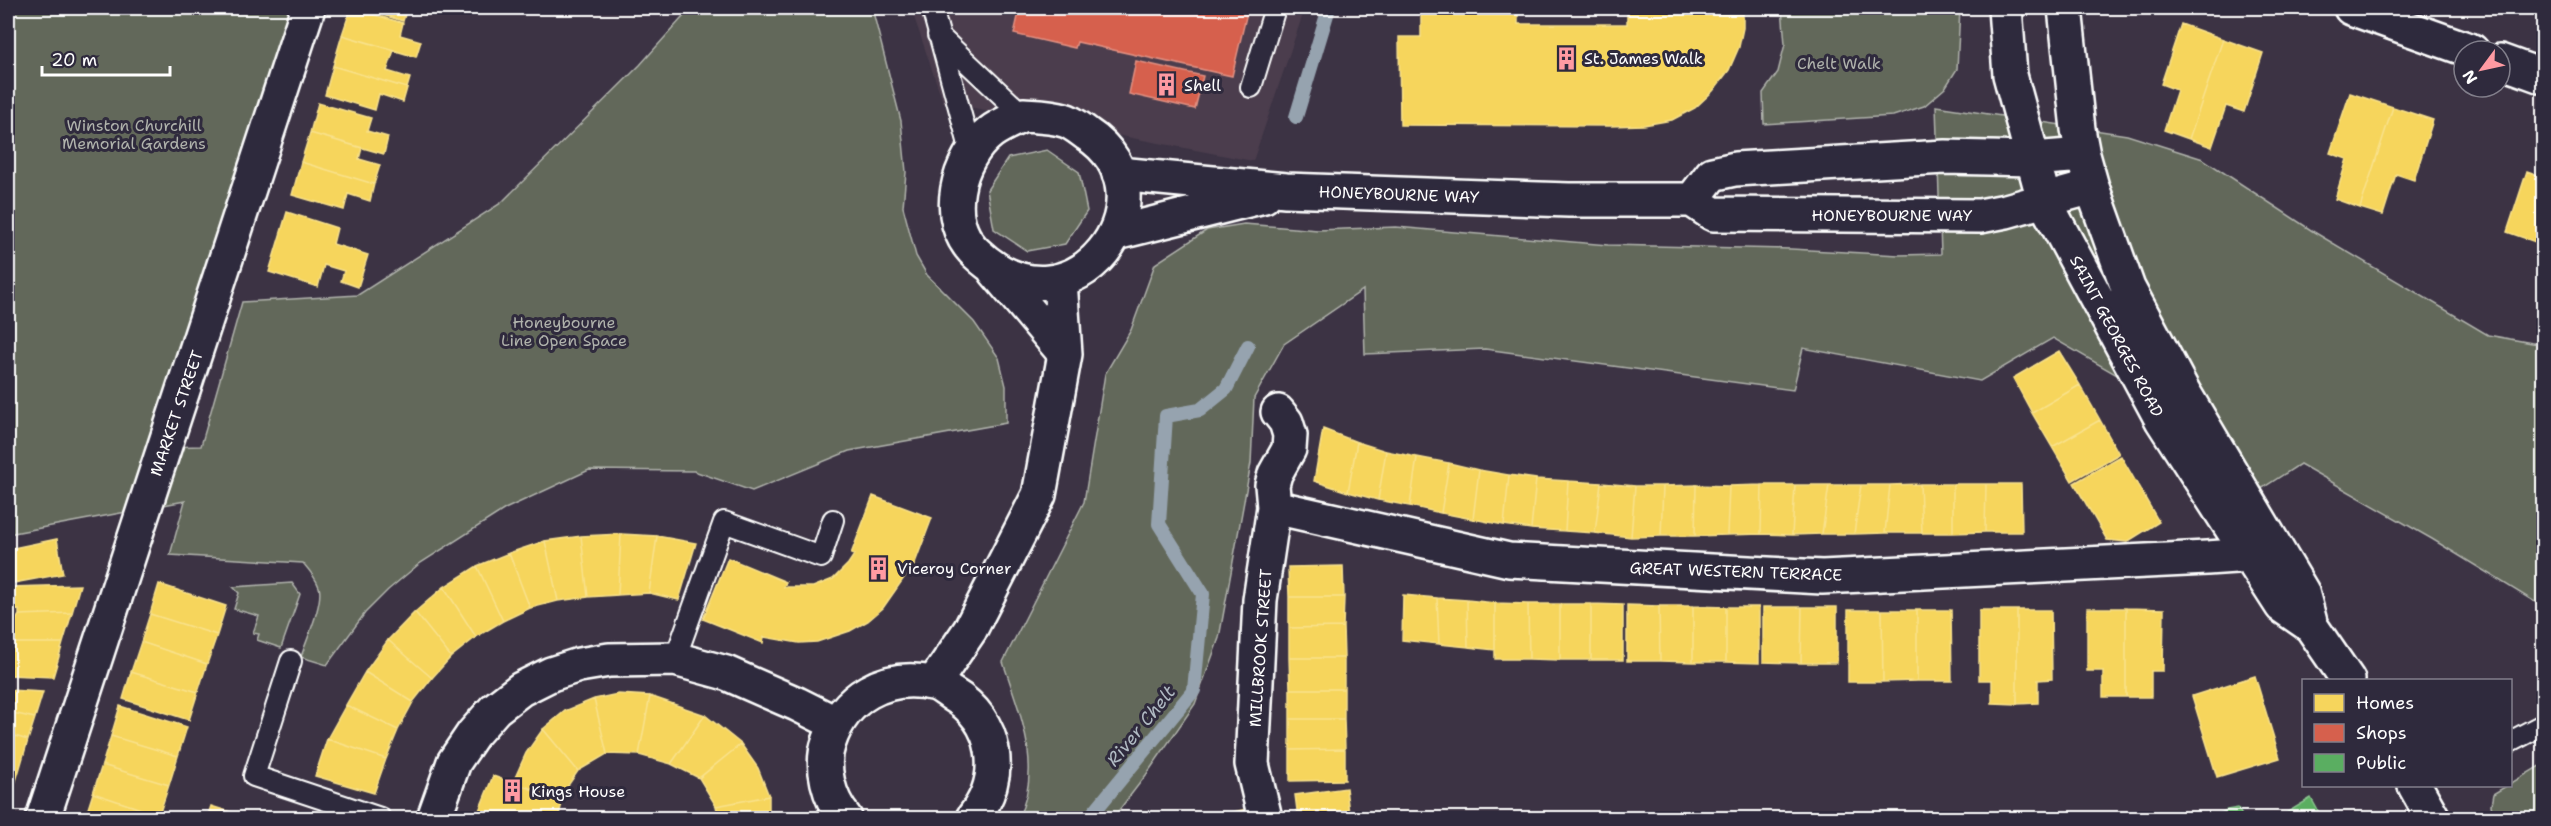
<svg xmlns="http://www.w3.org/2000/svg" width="2551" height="826" font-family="'Shantell Sans',sans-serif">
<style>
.built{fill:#4b3e4d}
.green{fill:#62675a;stroke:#b0b3ac;stroke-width:1.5}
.homes{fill:#f6d55c;stroke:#f9e28d;stroke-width:1.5}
.shops{fill:#d6604d;stroke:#e29082;stroke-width:1.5}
.public{fill:#5aae61;stroke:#8cc690;stroke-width:1.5}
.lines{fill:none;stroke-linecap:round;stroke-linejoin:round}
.stream{stroke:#96a3af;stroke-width:14}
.lane-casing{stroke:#fff;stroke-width:24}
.street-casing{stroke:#fff;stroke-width:38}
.secondary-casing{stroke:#fff;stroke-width:38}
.lane{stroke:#2f2a3d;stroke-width:20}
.street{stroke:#2f2a3d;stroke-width:33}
.secondary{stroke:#2f2a3d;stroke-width:33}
.labels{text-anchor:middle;stroke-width:6;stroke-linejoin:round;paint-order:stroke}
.poi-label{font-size:16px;fill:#fff;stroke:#2f2a3d;text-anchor:start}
.park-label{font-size:16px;fill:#b0b3ac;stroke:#2f2a3d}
.street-label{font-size:16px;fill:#fff;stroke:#2f2a3d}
.water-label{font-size:18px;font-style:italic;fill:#b0bac3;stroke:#2f2a3d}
</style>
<rect width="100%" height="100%" fill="#3c3344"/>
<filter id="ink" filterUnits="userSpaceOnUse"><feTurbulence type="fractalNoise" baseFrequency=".0167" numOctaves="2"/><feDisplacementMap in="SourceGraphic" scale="12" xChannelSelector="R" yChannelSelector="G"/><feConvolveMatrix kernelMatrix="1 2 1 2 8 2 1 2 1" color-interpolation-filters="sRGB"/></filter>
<g filter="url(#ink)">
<path class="built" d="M 911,8 L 1305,8 L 1253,161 L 943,102 Z"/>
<path class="green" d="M 8,8 L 308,8 L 165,447 L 201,446 L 242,302 L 358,295 L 501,203 L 640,65 L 691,8 L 777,8 L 785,10 L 786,8 L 872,8 L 901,121 L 906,172 L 903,207 L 916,256 L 927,275 L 974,322 L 999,358 L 1006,386 L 1006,423 L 849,451 L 752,491 L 694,471 L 589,470 L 505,509 L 419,564 L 388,590 L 365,613 L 327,665 L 301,657 C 306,641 324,602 319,587 C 316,578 309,570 303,563 L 170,555 L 185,501 L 8,534 Z
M 1782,8 L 1960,8 L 1957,69 L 1945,88 L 1924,106 L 1893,116 L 1764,124 L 1763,93 L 1778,72 L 1785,44 Z
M 1936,106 L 2127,135 L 2203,159 L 2314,232 L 2488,335 L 2543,345 L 2543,607 L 2432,539 L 2300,464 L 2241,502 L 2185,414 L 2053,338 L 1980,381 L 1803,348 L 1793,390 L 1485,349 L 1365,354 L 1363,290 L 1284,344 L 1254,398 L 1251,463 L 1219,638 L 1195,704 L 1146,775 L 1113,818 L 1018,818 C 1044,768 1019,711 1003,662 L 1084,502 L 1105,374 L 1131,330 L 1155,264 L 1207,230 L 1244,224 L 1318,230 L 1396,227 L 1608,245 L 1791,249 L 1899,255 L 1941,254 Z
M 1047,150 L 1079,172 L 1087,211 L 1065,244 L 1027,251 L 994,229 L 987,190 L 1008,158 Z
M 292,583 L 300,594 L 281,648 L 257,640 L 259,634 L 253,633 L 259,616 L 234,609 L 239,593 L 233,587 Z
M 2543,764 L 2543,818 L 2494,818 L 2491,805 L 2493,794 Z"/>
<path class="homes" d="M 351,8 L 403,23 L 400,35 L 421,41 L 416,57 L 342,35 Z
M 360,8 L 407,8 L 403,21 Z
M 408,8 L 430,8 L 428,14 Z
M 1421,8 L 1518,8 L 1518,24 L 1627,24 L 1627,8 L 1743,8 L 1743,28 L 1739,47 L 1729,70 L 1713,91 L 1695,108 L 1672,120 L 1644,125 L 1610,126 L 1400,125 L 1399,37 L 1421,37 Z
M 2181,24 L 2223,39 L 2189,139 L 2164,130 L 2177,90 L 2161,84 Z
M 342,35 L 394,50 L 387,71 L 410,78 L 407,88 L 333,66 Z
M 2223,39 L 2263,53 L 2244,112 L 2226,106 L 2212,147 L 2189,139 Z
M 333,66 L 407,88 L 403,102 L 379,94 L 375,110 L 325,95 Z
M 2350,93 L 2393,107 L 2360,208 L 2335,199 L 2347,159 L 2330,153 Z
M 318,103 L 371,118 L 367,131 L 388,137 L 384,154 L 310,133 Z
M 2393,107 L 2433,120 L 2414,180 L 2396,174 L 2383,215 L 2360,208 Z
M 310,133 L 362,148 L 359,159 L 380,165 L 374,184 L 301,162 Z
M 301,162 L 374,184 L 370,201 L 348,194 L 344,210 L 292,195 Z
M 2527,171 L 2544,177 L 2544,245 L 2507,232 Z
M 287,212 L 337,228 L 333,244 L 368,255 L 358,287 L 341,281 L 344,271 L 324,265 L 318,287 L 269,272 Z
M 2059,351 L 2080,385 L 2032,413 L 2013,378 Z
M 2080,385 L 2100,420 L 2052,447 L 2032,413 Z
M 2100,420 L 2119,454 L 2072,481 L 2052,447 Z
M 1323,429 L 1357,442 L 1348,492 L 1314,481 Z
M 1357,442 L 1386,451 L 1378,500 L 1348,492 Z
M 1386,451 L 1417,457 L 1410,506 L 1378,500 Z
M 2121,456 L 2159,522 L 2127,542 L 2107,540 L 2074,483 Z
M 1417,457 L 1449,463 L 1441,513 L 1410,506 Z
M 1449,463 L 1479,470 L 1473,519 L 1441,513 Z
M 1479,470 L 1509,475 L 1504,525 L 1473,519 Z
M 1509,475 L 1536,479 L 1531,529 L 1504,525 Z
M 1536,479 L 1568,481 L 1565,531 L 1531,529 Z
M 1568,481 L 1601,483 L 1595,533 L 1565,531 Z
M 1601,483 L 1635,486 L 1631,537 L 1595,533 Z
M 1920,484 L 1922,533 L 1885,533 L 1890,485 Z
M 1920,484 L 1953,484 L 1953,533 L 1922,533 Z
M 1953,484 L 1986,484 L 1985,532 L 1953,533 Z
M 1986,484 L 2021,484 L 2022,532 L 1985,532 Z
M 1696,485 L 1695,536 L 1661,536 L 1663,486 Z
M 1696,485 L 1729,486 L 1727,535 L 1695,536 Z
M 1762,485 L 1761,534 L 1727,535 L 1729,486 Z
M 1762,485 L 1795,485 L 1792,535 L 1761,534 Z
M 1795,485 L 1829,485 L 1822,534 L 1792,535 Z
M 1829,485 L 1861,485 L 1854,534 L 1822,534 Z
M 1861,485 L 1890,485 L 1885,533 L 1854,534 Z
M 1635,486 L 1663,486 L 1661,536 L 1631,537 Z
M 873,496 L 932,518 L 910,576 L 906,575 L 883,608 L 868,621 L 850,631 L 817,642 L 799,643 L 764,637 L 763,643 L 703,619 L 728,558 L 786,582 L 784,587 L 813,587 L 833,579 L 848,564 L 854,555 L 851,554 Z
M 621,534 L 618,595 L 588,597 L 581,536 Z
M 621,534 L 657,536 L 649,593 L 618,595 Z
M 581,536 L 588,597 L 558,601 L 545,541 Z
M 657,536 L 696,543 L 679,600 L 649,593 Z
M 57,539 L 63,574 L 8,584 L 8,549 Z
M 545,541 L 558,601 L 530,608 L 509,553 Z
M 509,553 L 530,608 L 503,621 L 477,566 Z
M 477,566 L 503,621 L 476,637 L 444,587 Z
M 1343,566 L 1344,597 L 1289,597 L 1288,567 Z
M 159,584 L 226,606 L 217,635 L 150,614 Z
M 80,585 L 72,613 L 19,615 L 19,610 L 8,611 L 8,587 Z
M 444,587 L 476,637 L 451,657 L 415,612 Z
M 1403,595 L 1437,598 L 1439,644 L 1402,640 Z
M 1289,597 L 1344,597 L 1343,627 L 1289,628 Z
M 1437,598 L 1467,600 L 1468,647 L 1439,644 Z
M 1467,600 L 1495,603 L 1495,650 L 1468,647 Z
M 1495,603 L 1528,604 L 1529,659 L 1495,659 Z
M 1528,604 L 1560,604 L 1560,660 L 1529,659 Z
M 1560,604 L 1591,604 L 1591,660 L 1560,660 Z
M 1591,604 L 1623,605 L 1623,660 L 1591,660 Z
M 1627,605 L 1659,606 L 1660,661 L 1627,661 Z
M 1659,606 L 1693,606 L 1693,662 L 1660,661 Z
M 1693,606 L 1726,607 L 1726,662 L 1693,662 Z
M 1726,607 L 1759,607 L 1759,663 L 1726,662 Z
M 1763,607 L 1802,607 L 1801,663 L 1763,662 Z
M 1802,607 L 1837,607 L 1837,663 L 1801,663 Z
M 2087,608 L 2126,608 L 2126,697 L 2103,697 L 2103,671 L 2087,671 Z
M 2126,608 L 2164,609 L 2163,671 L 2151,671 L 2151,697 L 2126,697 Z
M 1848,610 L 1882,610 L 1883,682 L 1848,682 Z
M 1882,610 L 1917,610 L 1917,681 L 1883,682 Z
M 1917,610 L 1951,610 L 1952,681 L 1917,681 Z
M 1979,610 L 2017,610 L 2017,704 L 1992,703 L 1992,680 L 1979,680 Z
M 2017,610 L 2051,610 L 2052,679 L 2038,680 L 2038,703 L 2017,704 Z
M 415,612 L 451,657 L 432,678 L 388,640 Z
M 72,613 L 63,643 L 8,643 L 8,625 L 13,625 L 19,615 Z
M 150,614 L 217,635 L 207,664 L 141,642 Z
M 1343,627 L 1344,658 L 1289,658 L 1289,628 Z
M 388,640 L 432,678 L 413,702 L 365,672 Z
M 141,642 L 207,664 L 198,692 L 131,672 Z
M 8,643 L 63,643 L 53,677 L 8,675 Z
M 1289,658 L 1344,658 L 1344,689 L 1290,689 Z
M 131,672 L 198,692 L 189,720 L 123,699 Z
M 365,672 L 413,702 L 398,730 L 346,705 Z
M 2255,676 L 2280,758 L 2217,777 L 2192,696 Z
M 1290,689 L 1344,689 L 1344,719 L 1290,719 Z
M 8,690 L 43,692 L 35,718 L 8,712 Z
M 618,694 L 650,696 L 639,755 L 607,754 L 594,699 Z
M 650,696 L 705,715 L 671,764 L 639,755 Z
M 594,699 L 607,754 L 578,771 L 543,729 L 565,711 Z
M 346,705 L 398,730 L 386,759 L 327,739 Z
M 120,706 L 187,727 L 178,756 L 111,736 Z
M 8,712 L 35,718 L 28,740 L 8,734 Z
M 705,715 L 741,744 L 699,778 L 671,764 Z
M 1290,719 L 1344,719 L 1345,749 L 1290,750 Z
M 543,729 L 578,771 L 569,784 L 563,800 L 513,782 L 526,753 Z
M 8,734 L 28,740 L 19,771 L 8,767 Z
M 111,736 L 178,756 L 169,785 L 102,765 Z
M 327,739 L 386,759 L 374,793 L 315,776 Z
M 741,744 L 758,768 L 769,796 L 716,806 L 699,778 Z
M 1345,749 L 1345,780 L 1290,781 L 1290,750 Z
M 102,765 L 169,785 L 159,815 L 93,793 Z
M 8,767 L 19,771 L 10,800 L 8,800 Z
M 493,776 L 563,800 L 558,818 L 476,818 Z
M 1346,788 L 1349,813 L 1298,818 L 1295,795 Z
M 93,793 L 159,815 L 158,818 L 85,818 Z
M 769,796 L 769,818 L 719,818 L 716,806 Z
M 211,806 L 243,816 L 242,818 L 207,818 Z
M 1243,810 L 1245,818 L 1208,818 Z
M 1349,813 L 1350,818 L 1313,818 Z"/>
<path class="shops" d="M 1020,8 L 1248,8 L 1232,76 L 1077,42 L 1075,48 L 1014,34 Z
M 1136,61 L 1203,76 L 1195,109 L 1129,94 Z"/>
<path class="public" d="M 2311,798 L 2322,818 L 2278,818 Z
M 2238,808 L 2243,818 L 2211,818 L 2227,810 Z"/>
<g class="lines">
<path class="stream" d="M 1296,117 L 1329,8
M 1089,818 L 1194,690 L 1203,594 L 1159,524 L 1166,416 L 1200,410 L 1226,389 L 1248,346"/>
<defs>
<path id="lane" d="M 932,8 L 971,152
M 938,35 L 1023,115
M 1251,87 L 1275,8
M 675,659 L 724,522 L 821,557 L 833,520
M 291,661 L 254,776 L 380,818
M 2510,742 L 2544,724"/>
<path id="street" d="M 2351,8 L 2472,51
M 2500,61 L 2544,77
M 1274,507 L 1509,560 L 1822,577 L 2207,558 L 2250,555 L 2275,549
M 43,818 L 308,8
M 434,818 L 454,762 L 473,734 L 495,709 L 521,689 L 551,674 L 579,665 L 609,660 L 675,659 L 726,673 L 797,704 L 835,723
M 1265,818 L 1252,764 L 1260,600 L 1274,507 L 1272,485 L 1275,474 L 1289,449 L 1290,435 L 1286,422 L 1278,412"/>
<path id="secondary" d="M 2005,8 L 2010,75 L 2044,200 L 2162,420 L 2282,606 L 2311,626
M 2065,8 L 2078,129 L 2083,155 L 2092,187 L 2128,288 L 2184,393 L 2302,592 L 2311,626 L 2348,680
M 1023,115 C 1036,116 1051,116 1064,120 C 1072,122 1080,129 1087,134 C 1181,195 1073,346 976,253 C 941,220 957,158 991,132 C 1000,125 1013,120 1023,115 Z
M 1119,174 L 1286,190 L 1569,200 L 1692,200 L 1713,214 L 1980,216 L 2006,211 L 2092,187
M 1692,200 L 1712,174 L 1735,169 L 1945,157 L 2032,159 L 2083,155
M 1116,233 L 1264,196
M 995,271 L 1065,354
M 934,683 L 970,630 L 1039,495 L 1065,354 L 1060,281
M 2415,786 L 2433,818
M 845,818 C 829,799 820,766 829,742 C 844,697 885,673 932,683 C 939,684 946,690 952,694 C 998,721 1006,777 973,818"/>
</defs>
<use href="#lane" class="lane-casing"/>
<use href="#street" class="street-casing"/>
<use href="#secondary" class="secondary-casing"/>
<use href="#lane" class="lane"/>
<use href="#street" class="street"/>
<use href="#secondary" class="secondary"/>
</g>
</g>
<defs>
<symbol id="building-bare" viewBox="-9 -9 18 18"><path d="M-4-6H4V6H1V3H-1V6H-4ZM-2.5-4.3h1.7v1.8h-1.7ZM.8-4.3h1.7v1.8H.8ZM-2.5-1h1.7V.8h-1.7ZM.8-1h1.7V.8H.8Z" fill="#ff9aa2" stroke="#2f2a3d" stroke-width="2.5" paint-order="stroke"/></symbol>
</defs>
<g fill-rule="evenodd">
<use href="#building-bare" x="1550" y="42" width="33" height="33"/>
<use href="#building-bare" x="1150" y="68" width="33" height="33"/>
<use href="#building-bare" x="862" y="552" width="33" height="33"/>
<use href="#building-bare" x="496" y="774" width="33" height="33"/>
</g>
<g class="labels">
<g class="poi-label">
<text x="1584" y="64">St. James Walk</text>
<text x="1184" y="91">Shell</text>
<text x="897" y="574">Viceroy Corner</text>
<text x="531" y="797">Kings House</text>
</g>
<g class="park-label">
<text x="1839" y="69">Chelt Walk</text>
<text x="134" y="131">Winston Churchill<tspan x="134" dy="18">Memorial Gardens</tspan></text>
<text x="564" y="328">Honeybourne<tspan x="564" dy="18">Line Open Space</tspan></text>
</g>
<g class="street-label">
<text transform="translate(1399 194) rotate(2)" y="6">HONEYBOURNE WAY</text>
<text x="1892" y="221">HONEYBOURNE WAY</text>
<text transform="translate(2117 336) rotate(62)" y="6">SAINT GEORGES ROAD</text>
<text transform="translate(176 413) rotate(-71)" y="6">MARKET STREET</text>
<text transform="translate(1736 571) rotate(2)" y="6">GREAT WESTERN TERRACE</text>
<text transform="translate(1260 648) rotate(-86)" y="6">MILLBROOK STREET</text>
</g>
<g class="water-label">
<text transform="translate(1141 726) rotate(-51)" y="6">River Chelt</text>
</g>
</g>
<rect width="2551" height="826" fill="none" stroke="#2f2a3d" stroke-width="30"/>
<rect x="15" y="15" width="2521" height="796" fill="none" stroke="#fff" stroke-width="2" filter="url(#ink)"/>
<rect x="2302" y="679" width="210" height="108" fill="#2f2a3d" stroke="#827f8b" stroke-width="1.5"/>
<rect x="2314" y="694" width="30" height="18" fill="#f6d55c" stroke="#827f8b" stroke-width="1.5"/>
<text x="2356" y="709" font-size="18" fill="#ffffff">Homes</text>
<rect x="2314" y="724" width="30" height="18" fill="#d6604d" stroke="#827f8b" stroke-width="1.5"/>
<text x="2356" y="739" font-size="18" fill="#ffffff">Shops</text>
<rect x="2314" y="754" width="30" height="18" fill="#5aae61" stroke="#827f8b" stroke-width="1.5"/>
<text x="2356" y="769" font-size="18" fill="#ffffff">Public</text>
<g transform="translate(2482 69) rotate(237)"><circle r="28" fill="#2f2a3d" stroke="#827f8b" stroke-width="1.5"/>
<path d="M0-4.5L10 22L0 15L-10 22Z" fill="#ff9aa2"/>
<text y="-9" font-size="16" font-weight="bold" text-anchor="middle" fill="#ffffff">N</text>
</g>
<path d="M42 66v9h128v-9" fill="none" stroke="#ffffff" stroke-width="3"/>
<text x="51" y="66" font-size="18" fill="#ffffff" stroke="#2f2a3d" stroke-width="4.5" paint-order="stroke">20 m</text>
</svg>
